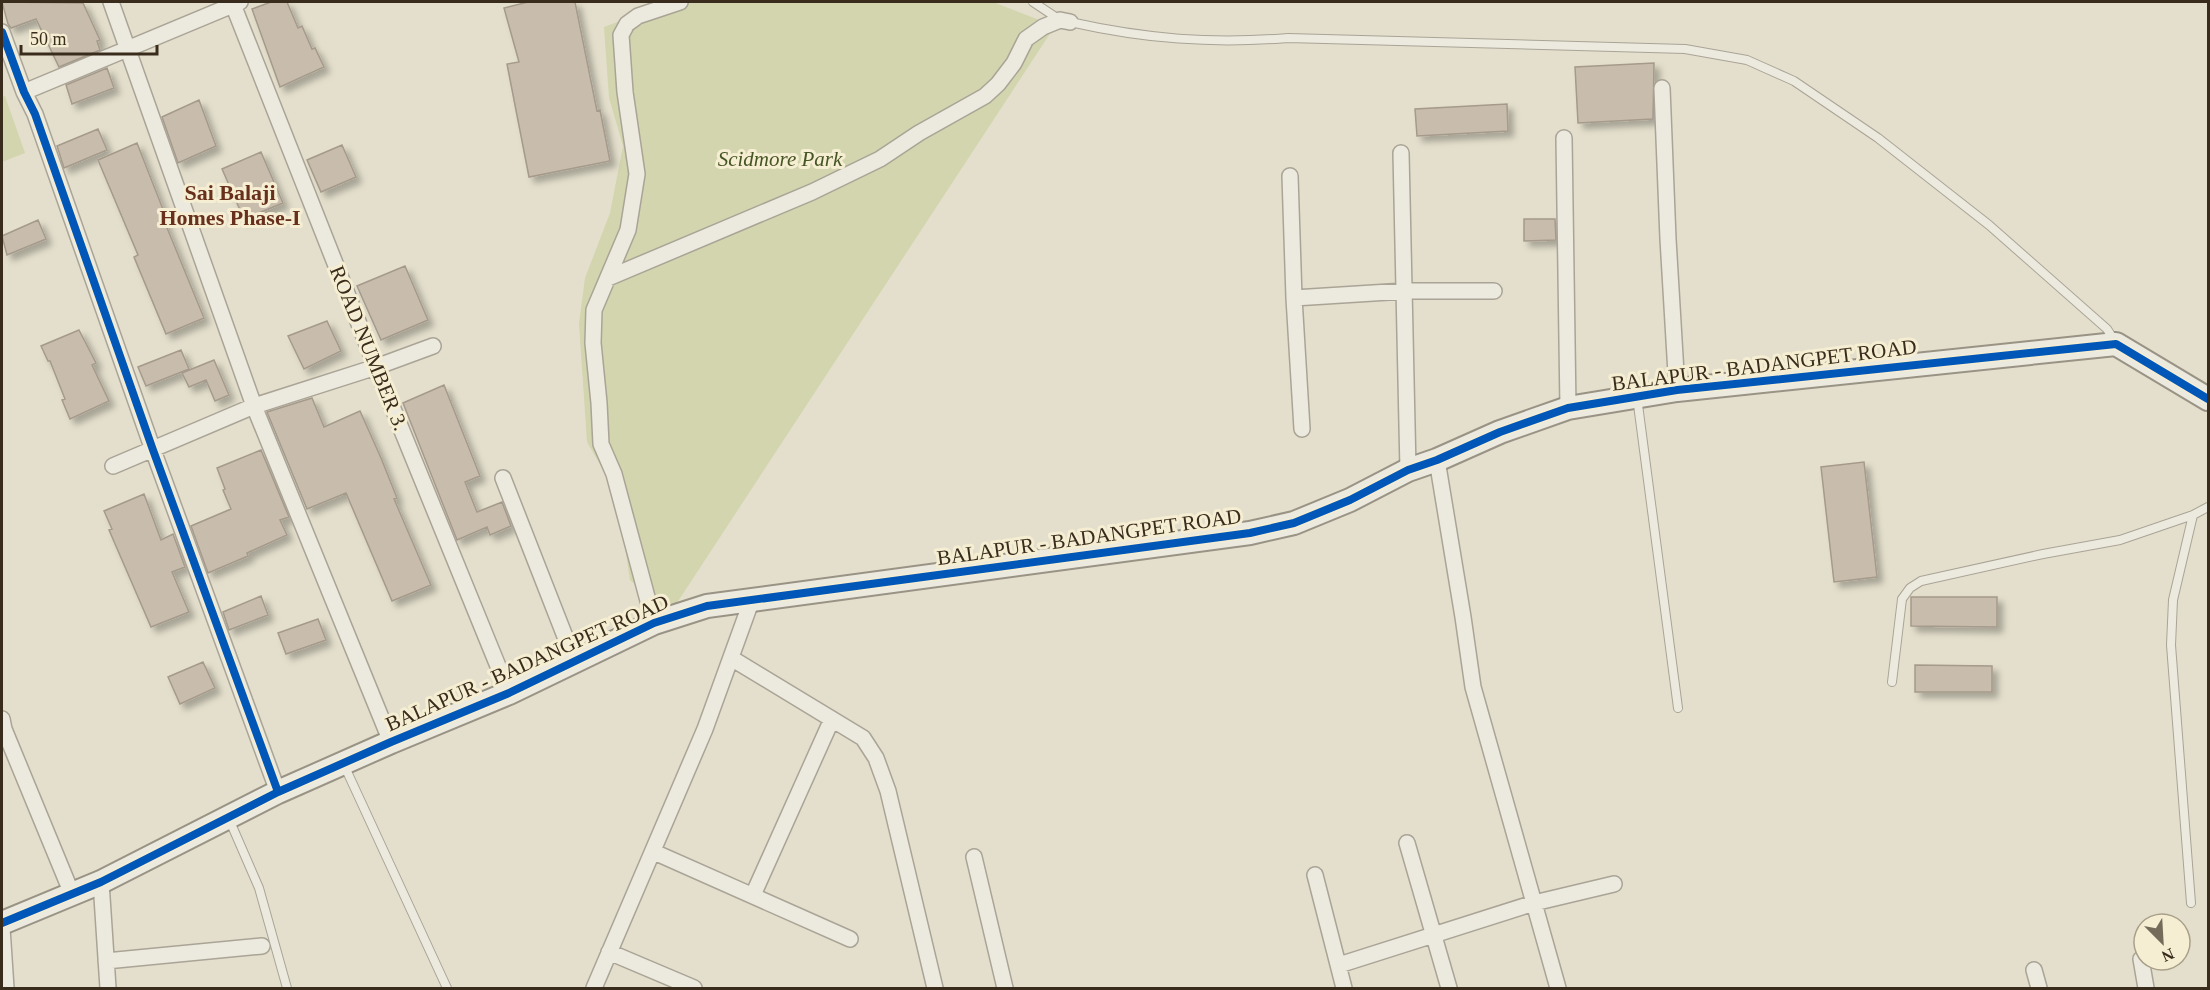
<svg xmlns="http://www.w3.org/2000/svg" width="2210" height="990" font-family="'Times New Roman',serif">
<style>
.green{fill:#d2d5ae}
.building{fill:#c8bdad;stroke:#a59a8b;stroke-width:1.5;filter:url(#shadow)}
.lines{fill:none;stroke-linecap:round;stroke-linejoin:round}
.lane-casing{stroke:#a9a496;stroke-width:10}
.street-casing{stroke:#a9a496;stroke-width:18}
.secondary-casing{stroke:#999385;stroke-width:26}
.lane{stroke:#ece9de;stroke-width:8}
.street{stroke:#ece9de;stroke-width:15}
.secondary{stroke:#ece9de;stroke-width:22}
.cycleway-casing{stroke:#f6eed2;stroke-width:11}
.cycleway{stroke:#0057b8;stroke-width:8}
.labels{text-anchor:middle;stroke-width:6;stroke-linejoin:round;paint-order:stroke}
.park-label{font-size:21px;font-style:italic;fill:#465524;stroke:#f6eed2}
.street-label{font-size:21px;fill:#392c1d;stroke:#f6eed2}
.neighbourhood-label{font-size:22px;font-weight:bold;fill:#66301c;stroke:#f6eed2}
</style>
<defs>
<filter id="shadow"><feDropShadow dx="5.5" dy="5.5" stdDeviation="3" flood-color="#0004"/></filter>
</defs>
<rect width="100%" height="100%" fill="#e4dfcc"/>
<path class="green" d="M 671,2 L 993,2 L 1055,26 L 669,615 L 630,580 L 617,494 L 587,442 L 579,324 L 585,278 L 610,213 L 623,146 L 609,98 L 604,27 Z
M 5,96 L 25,153 L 2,162 L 2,97 Z"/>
<path class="building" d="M 2,2 L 83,3 L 100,40 L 97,41 L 100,50 L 59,67 L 36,19 L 11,28 L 8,24 Z
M 271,2 L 287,2 L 298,28 L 302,26 L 312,49 L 315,48 L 324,67 L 280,87 L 252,9 Z
M 528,2 L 575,2 L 597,111 L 600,110 L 610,161 L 529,177 L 507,64 L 519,62 L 504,8 Z
M 1654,63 L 1653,119 L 1578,123 L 1575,67 Z
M 107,68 L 114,88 L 72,104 L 66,85 Z
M 199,100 L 216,146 L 178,163 L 162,117 Z
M 1507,104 L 1508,131 L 1417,136 L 1415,109 Z
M 98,129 L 107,150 L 64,168 L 57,146 Z
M 137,143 L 166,217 L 163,218 L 204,318 L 166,334 L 134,257 L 138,255 L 98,160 Z
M 342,145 L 356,177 L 321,192 L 307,160 Z
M 261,152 L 283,203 L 244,219 L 222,169 Z
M 1524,219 L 1555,219 L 1556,240 L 1524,241 Z
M 38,220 L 46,239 L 7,255 L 2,236 Z
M 405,266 L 428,320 L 381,340 L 357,286 Z
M 327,321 L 341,351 L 304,369 L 288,336 Z
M 79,330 L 96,363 L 92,365 L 109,401 L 70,419 L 62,400 L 65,399 L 50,361 L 48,361 L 41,346 Z
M 181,350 L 189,369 L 146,386 L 138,367 Z
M 214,360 L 229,395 L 215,401 L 206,380 L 189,387 L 182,373 Z
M 444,385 L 480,476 L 465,482 L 477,512 L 502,502 L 511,526 L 490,535 L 487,527 L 457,540 L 403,403 Z
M 312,398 L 324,427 L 360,411 L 381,458 L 397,498 L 394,499 L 431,585 L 392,601 L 346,493 L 307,509 L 267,412 Z
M 261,450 L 289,517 L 280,520 L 287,535 L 247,553 L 248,556 L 208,573 L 191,526 L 231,509 L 223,490 L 225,489 L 217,468 Z
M 1864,462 L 1877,577 L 1834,582 L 1821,467 Z
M 144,494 L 161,540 L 173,534 L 185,567 L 172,572 L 189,612 L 151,627 L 109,530 L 112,529 L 104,511 Z
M 261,596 L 268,615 L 229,630 L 223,612 Z
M 1911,597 L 1997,597 L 1997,627 L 1911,626 Z
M 318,619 L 326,640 L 286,654 L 278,633 Z
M 203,662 L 215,688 L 180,704 L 168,677 Z
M 1915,665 L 1992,666 L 1992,692 L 1915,692 Z"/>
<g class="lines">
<defs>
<path id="lane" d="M 1033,2 L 1060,20
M 1070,22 C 1146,39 1211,44 1288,38 L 1685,49 L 1747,60 L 1794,81 L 1878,138 L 1989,225 L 2107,329 L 2114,340
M 1637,397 L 1678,708
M 1892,682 L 1902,599 L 1910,588 L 1921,581 L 2043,554 L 2120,540 L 2193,515 L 2208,507
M 344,765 L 447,988
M 229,819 L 259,888 L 287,988
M 2191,903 L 2171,645 L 2173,600 L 2193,515"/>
<path id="street" d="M 111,2 L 254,406 L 391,742
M 232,2 L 376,367 L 509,693
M 2,32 L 24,92 L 35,114 L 153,450 L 278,792
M 1662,88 L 1668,239 L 1677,390
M 24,92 L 240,2
M 1564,138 L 1568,408
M 1401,153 L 1408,470
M 1290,176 L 1294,298 L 1302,429
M 608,278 L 812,192 L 880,159 L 919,133 L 985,96 L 998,84 L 1014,63 L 1026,39 L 1043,27 L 1060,20 L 1070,22
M 1294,298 L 1405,291 L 1494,291
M 1437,460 L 1463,617 L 1473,687 L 1558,988
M 113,466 L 254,406 L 376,367 L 433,346
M 503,478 L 575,662
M 654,623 L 614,474 L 601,444 L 599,403 L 593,343 L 594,310 L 628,230 L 637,174 L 625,92 L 621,35 L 627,24 L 638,16 L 680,2
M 731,658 L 863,738 L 876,758 L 888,791 L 935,988
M 2,719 L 4,729 L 72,894
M 1407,843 L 1449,988
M 654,852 L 850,939
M 974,857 L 1005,988
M 1315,875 L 1344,988
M 101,882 L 108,988
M 753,895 L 832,719
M 2,928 L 6,988
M 609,952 L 694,988
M 2141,959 L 2146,988
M 106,961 L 262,946
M 1339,965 L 1534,903 L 1614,884
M 2034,970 L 2039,988
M 594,988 L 705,729 L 751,602"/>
<path id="secondary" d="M 2,923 L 101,882 L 278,792 L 391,742 L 509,693 L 654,623 L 707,606 L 1250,533 L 1294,523 L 1350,500 L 1408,470 L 1437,460 L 1500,432 L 1568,408 L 1677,390 L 2116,344 L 2208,399"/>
</defs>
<use href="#lane" class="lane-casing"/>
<use href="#street" class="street-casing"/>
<use href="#secondary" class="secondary-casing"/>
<use href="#lane" class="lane"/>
<use href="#street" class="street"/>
<use href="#secondary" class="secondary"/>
<defs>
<path id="cycleway" d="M 2,32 L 24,92 L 35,114 L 153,450 L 278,792
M 2,923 L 101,882 L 278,792 L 391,742 L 509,693 L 654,623 L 707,606 L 1250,533 L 1294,523 L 1350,500 L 1408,470 L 1437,460 L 1500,432 L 1568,408 L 1677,390 L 2116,344 L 2208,399"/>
</defs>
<use href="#cycleway" class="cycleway-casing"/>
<use href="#cycleway" class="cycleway"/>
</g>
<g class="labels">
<g class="park-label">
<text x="780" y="166">Scidmore Park</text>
</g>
<g class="street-label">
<text transform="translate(369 348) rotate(68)" y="7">ROAD NUMBER 3.</text>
<text transform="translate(1764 365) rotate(-7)" y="7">BALAPUR - BADANGPET ROAD</text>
<text transform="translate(1089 537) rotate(-8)" y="7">BALAPUR - BADANGPET ROAD</text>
<text transform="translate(527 663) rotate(-24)" y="7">BALAPUR - BADANGPET ROAD</text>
</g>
<g class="neighbourhood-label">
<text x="230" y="200">Sai Balaji<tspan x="230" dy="25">Homes Phase-I</tspan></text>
</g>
</g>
<rect width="2210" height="990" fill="none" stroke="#392c1d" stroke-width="6"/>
<g transform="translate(2162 942) rotate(156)"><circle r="28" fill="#f6eed2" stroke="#aaa08a" stroke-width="1.5"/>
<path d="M0-4.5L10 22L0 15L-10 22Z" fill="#756b5a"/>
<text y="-9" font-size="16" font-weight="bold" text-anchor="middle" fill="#392c1d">N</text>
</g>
<path d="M21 45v9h136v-9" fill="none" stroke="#392c1d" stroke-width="3"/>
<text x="30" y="45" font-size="18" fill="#392c1d" stroke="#f6eed2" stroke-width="4.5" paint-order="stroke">50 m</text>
</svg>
